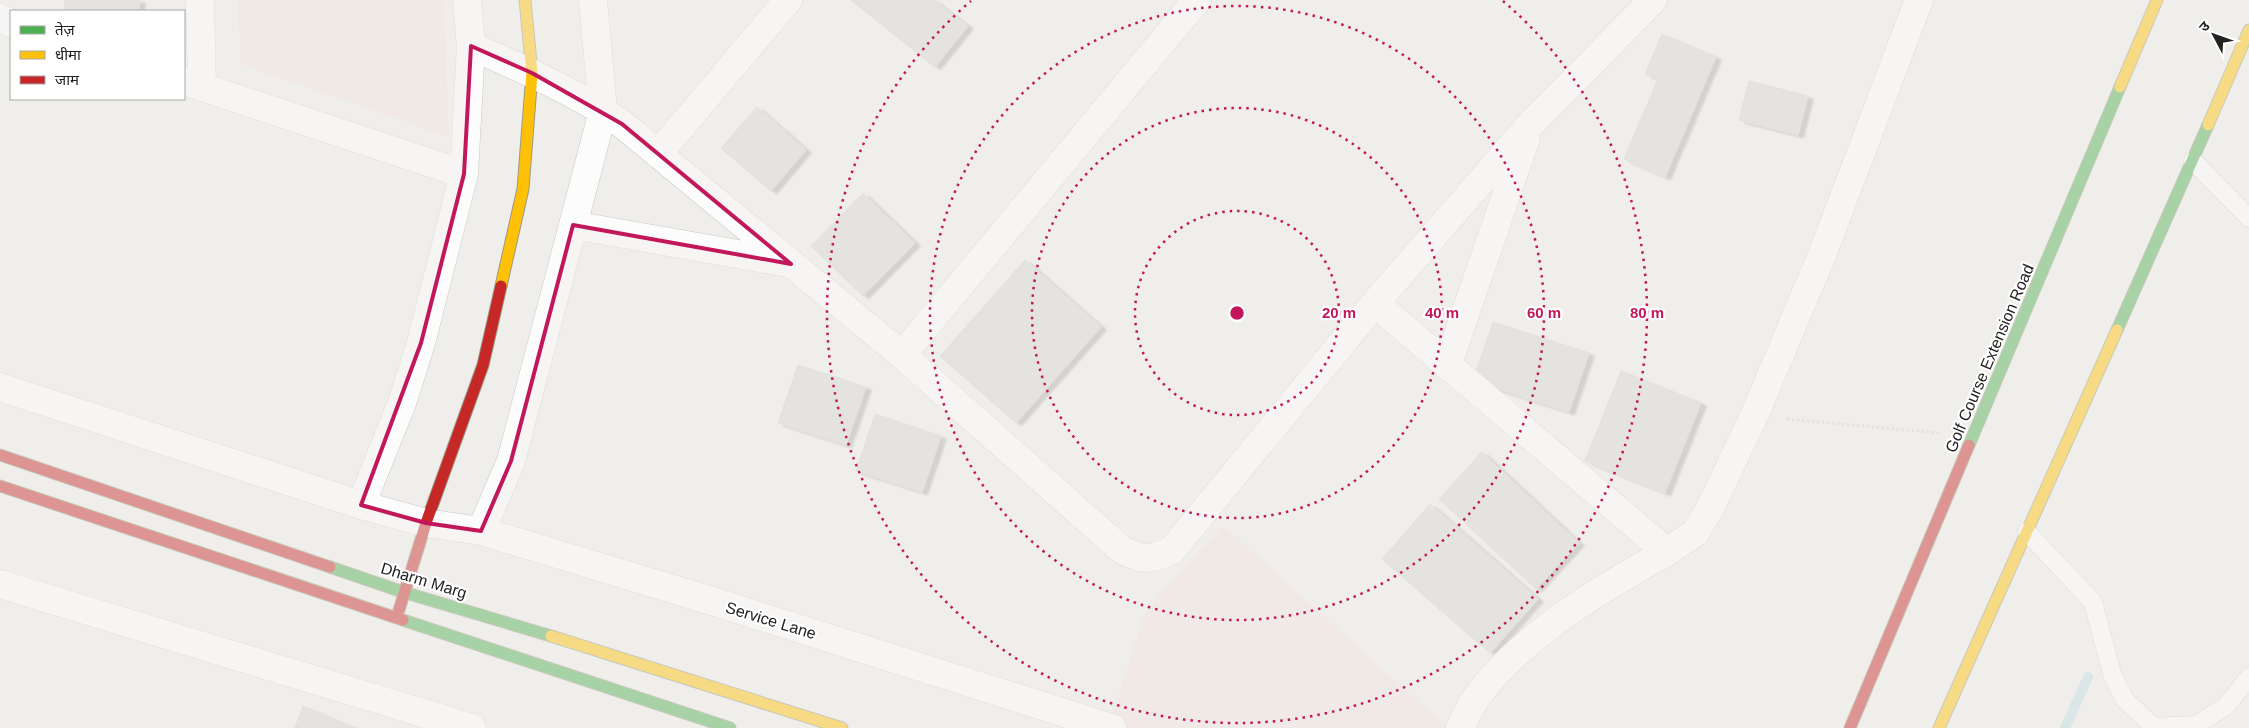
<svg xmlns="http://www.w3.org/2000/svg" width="2249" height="728" font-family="Arial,'Noto Sans Devanagari',sans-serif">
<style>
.commercial{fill:#f1e3e1}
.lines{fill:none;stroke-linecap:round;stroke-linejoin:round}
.stream{stroke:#bfdbe3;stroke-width:10}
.building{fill:#d7d4d2;stroke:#d3d0cc;filter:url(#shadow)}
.lane-casing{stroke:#c9c8c7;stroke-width:19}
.street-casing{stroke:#c9c8c7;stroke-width:29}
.fast-casing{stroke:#999a82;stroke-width:13}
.slow-casing{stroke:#999a82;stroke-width:13}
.jam-casing{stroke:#999a82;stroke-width:13}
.path{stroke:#dccecd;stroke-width:3;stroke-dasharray:2.5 2.5;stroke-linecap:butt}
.lane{stroke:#fdfcfc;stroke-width:18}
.street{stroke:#fdfcfc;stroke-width:28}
.fast{stroke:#4caf50;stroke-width:11}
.slow{stroke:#ffc107;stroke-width:11}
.jam{stroke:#c62828;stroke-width:11}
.marked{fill:none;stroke:#c2185b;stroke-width:4;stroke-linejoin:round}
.ring{fill:none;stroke:#c2185b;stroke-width:2.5;stroke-dasharray:2.5 5}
.labels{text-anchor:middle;stroke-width:4.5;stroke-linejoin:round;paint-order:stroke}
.street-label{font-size:16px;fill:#222;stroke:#fff}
.centre{fill:#c2185b;stroke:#fff;stroke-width:2.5}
.ring-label{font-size:15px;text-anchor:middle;font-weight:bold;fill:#c2185b;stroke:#fff;stroke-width:4.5;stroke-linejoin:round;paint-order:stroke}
</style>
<defs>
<filter id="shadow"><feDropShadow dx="5.5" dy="3" stdDeviation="1" flood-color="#0004"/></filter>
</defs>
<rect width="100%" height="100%" fill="#f0eeeb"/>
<path class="commercial" d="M 238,0 L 444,0 L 449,137 L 240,64 Z
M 1223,525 L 1447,727 L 1446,728 L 1107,728 L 1146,610 Z"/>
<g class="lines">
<path class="stream" d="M 2065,728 L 2088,677"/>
</g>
<path class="building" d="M 65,0 L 140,0 L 139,11 L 64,11 Z
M 851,0 L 934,0 L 968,26 L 935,67 Z
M 1662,34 L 1716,57 L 1665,177 L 1624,159 L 1658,79 L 1645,74 Z
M 1749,81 L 1808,96 L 1798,135 L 1739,120 Z
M 757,107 L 806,150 L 771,191 L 721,148 Z
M 863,193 L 915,243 L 863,296 L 811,246 Z
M 1025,260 L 1101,327 L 1016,423 L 940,356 Z
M 1493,322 L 1589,353 L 1569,412 L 1473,381 Z
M 798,365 L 866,387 L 846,445 L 778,423 Z
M 1621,371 L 1701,403 L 1665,493 L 1585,461 Z
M 875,414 L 941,436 L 922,492 L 856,471 Z
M 1482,452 L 1579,543 L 1536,589 L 1439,499 Z
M 1430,504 L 1538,599 L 1490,653 L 1382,559 Z
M 303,706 L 351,726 L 350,728 L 295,728 Z"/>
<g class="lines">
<defs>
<path id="lane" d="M 2193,161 L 2249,218
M 2027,532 L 2093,602 L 2112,674 L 2125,700 L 2154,727 L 2196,725 L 2226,706 L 2249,677"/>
<path id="street" d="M 200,0 L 202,87
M 467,0 L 471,46 L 464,174 L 421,343 L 402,403 L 361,505 L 426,523 L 481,531 L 712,601 L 1112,728
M 0,18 L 11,23
M 471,46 C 523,69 576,92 622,124 L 902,355 L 1122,550 C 1144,561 1151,560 1172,550 L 1375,303 L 1530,125 L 1653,0
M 184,81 L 464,174
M 658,154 L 788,0
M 573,225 L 788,263
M 1375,303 L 1667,552 L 1695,533 L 1711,506 L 1754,416 L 1822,255 L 1919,0
M 902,355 L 1197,0
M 1447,366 L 1526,138
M 0,387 L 361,505
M 481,531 L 511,461 L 603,111 L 593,0
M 0,584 L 472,728
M 1460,728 C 1466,717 1471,704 1479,694 C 1524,634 1602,588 1667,552"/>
<path id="fast" d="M 2117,330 L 2208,125
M 1969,445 L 2120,87
M 330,567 L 403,592 L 551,636
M 403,620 L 730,728"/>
<path id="slow" d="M 2120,87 L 2157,0
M 2208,125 L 2249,30
M 501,286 L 523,189 L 532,73 L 525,0
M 551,636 L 842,728
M 1939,728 L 2117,330"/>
<path id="jam" d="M 0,455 L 330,567
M 0,486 L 403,620
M 399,610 L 426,523 L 483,365 L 501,286
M 1850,728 L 1969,445"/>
</defs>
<use href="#lane" class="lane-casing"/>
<use href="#street" class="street-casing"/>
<use href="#fast" class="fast-casing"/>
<use href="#slow" class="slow-casing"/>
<use href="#jam" class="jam-casing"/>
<path class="path" d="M 1787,419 L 1940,433"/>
<use href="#lane" class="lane"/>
<use href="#street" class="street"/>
<use href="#fast" class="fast"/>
<use href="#slow" class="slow"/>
<use href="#jam" class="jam"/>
</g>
<path d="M0 0H2249V728H0ZM 471,46 L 532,73 L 622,124 L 791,264 L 573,225 L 511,461 L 481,531 L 426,523 L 361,505 L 421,343 L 464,174 Z" fill="#f0eeeb" fill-opacity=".55" fill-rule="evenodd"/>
<path class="marked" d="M 471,46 L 532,73 L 622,124 L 791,264 L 573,225 L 511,461 L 481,531 L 426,523 L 361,505 L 421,343 L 464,174 Z"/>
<g class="ring">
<circle cx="1237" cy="313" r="102"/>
<circle cx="1237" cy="313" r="205"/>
<circle cx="1237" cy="313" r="307"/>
<path d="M1503 1A410 410 0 1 1 971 1"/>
</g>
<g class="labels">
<g class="street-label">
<text transform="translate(1989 358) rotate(-67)" y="6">Golf Course Extension Road</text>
<text transform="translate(424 580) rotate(17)" y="6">Dharm Marg</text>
<text transform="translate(771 620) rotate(17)" y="6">Service Lane</text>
</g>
</g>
<circle cx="1237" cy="313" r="8" class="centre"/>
<g class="ring-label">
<text x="1339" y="318">20 m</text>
<text x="1442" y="318">40 m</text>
<text x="1544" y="318">60 m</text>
<text x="1647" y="318">80 m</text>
</g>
<rect x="10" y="10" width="175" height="90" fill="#ffffff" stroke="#a7a7a7"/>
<rect x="20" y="26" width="25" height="8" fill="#4caf50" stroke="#a7a7a7"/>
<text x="55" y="35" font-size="15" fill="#222222">तेज़</text>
<rect x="20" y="51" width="25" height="8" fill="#ffc107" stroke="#a7a7a7"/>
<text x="55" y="60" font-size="15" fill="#222222">धीमा</text>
<rect x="20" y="76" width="25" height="8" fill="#c62828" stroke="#a7a7a7"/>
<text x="55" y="85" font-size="15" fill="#222222">जाम</text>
<g transform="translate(2214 35) rotate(311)" stroke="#ffffff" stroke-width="4" paint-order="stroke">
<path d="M0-4L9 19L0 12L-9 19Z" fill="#222222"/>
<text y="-8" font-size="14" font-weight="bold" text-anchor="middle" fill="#222222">उ</text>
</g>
</svg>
